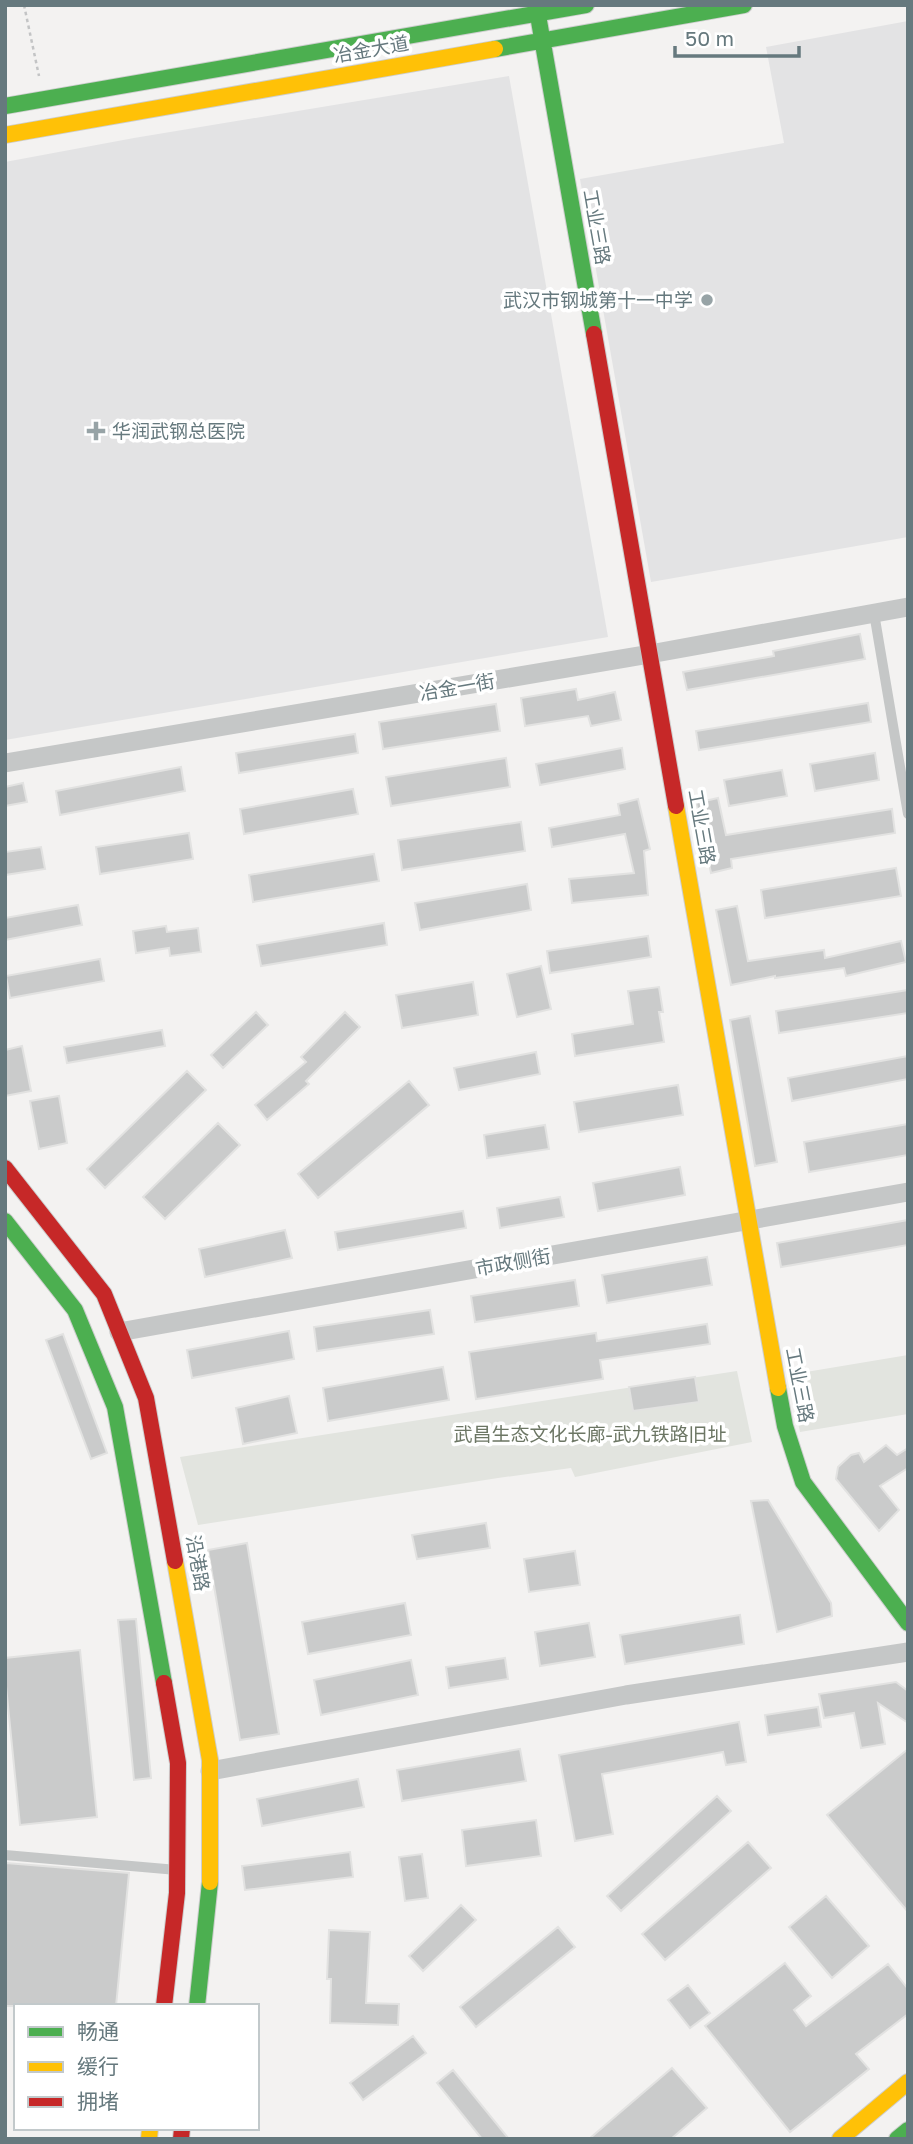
<svg xmlns="http://www.w3.org/2000/svg" width="913" height="2144" font-family="'Golos Text','Noto Sans SC',sans-serif">
<style>
.built{fill:#e3e3e4}
.green{fill:#e2e4df}
.building{fill:#cacbcb;stroke:#e2e2e1;stroke-width:2}
.lines{fill:none;stroke-linecap:round;stroke-linejoin:round}
.fast-casing{stroke:#cdcece;stroke-width:18}
.slow-casing{stroke:#cdcece;stroke-width:18}
.jam-casing{stroke:#cdcece;stroke-width:18}
.path{stroke:#c3c4c5;stroke-width:2.5;stroke-dasharray:3.5 3.5;stroke-linecap:butt}
.lane{stroke:#c5c7c7;stroke-width:10}
.street{stroke:#c5c7c7;stroke-width:19}
.fast{stroke:#4caf50;stroke-width:16}
.slow{stroke:#ffc107;stroke-width:16}
.jam{stroke:#c62828;stroke-width:16}
.poi-dot{fill:#97a3a6;stroke:#fff;stroke-width:2.5}
.labels{text-anchor:middle;stroke-width:7;stroke-linejoin:round;paint-order:stroke}
.street-label{font-size:19px;fill:#66797e;stroke:#fff}
.poi-label{font-size:19px;fill:#66797e;stroke:#fff;text-anchor:end}
.park-label{font-size:19px;fill:#6c7664;stroke:#fff}
</style>
<rect width="100%" height="100%" fill="#f3f2f1"/>
<path class="built" d="M 908,21 L 908,537 L 651,582 L 580,179 L 784,143 L 766,47 Z
M 509,76 L 608,637 L 5,740 L 5,162 L 134,138 Z"/>
<path class="green" d="M 908,1355 L 908,1414 L 800,1432 L 788,1375 Z
M 737,1371 L 752,1442 L 575,1477 L 571,1468 L 498,1478 L 198,1525 L 180,1457 Z"/>
<path class="building" d="M 860,634 L 865,659 L 687,690 L 683,672 L 774,656 L 773,651 Z
M 576,689 L 578,700 L 615,692 L 621,720 L 591,726 L 588,716 L 525,726 L 521,698 Z
M 868,703 L 871,722 L 699,750 L 696,731 Z
M 496,704 L 500,731 L 383,749 L 379,722 Z
M 355,734 L 358,753 L 239,773 L 236,753 Z
M 622,748 L 625,769 L 540,785 L 536,764 Z
M 875,753 L 879,780 L 815,791 L 810,764 Z
M 506,758 L 510,787 L 391,806 L 386,777 Z
M 181,767 L 185,791 L 60,815 L 56,791 Z
M 782,770 L 787,796 L 729,806 L 724,780 Z
M 23,783 L 27,802 L 5,806 L 5,787 Z
M 353,789 L 358,814 L 244,834 L 240,809 Z
M 718,798 L 726,835 L 892,809 L 895,833 L 731,859 L 732,868 L 711,873 L 696,803 Z
M 638,799 L 650,849 L 644,851 L 648,895 L 572,903 L 569,879 L 634,873 L 625,834 L 552,847 L 549,828 L 620,815 L 618,804 Z
M 521,822 L 525,851 L 402,870 L 398,840 Z
M 189,833 L 193,859 L 100,874 L 96,847 Z
M 41,847 L 45,869 L 5,875 L 5,852 Z
M 374,854 L 379,881 L 253,902 L 249,875 Z
M 896,868 L 901,896 L 765,918 L 761,890 Z
M 527,884 L 531,910 L 420,930 L 415,903 Z
M 78,905 L 82,925 L 5,940 L 5,918 Z
M 737,906 L 748,961 L 824,950 L 825,958 L 901,941 L 906,962 L 846,976 L 844,968 L 775,978 L 775,976 L 731,985 L 716,910 Z
M 384,923 L 387,945 L 261,966 L 257,945 Z
M 166,926 L 167,932 L 198,928 L 201,952 L 170,956 L 169,948 L 136,953 L 133,931 Z
M 648,936 L 651,957 L 550,973 L 547,951 Z
M 100,959 L 104,981 L 10,998 L 6,976 Z
M 541,966 L 551,1009 L 517,1017 L 507,974 Z
M 473,982 L 478,1015 L 402,1028 L 396,995 Z
M 659,987 L 663,1012 L 659,1012 L 664,1042 L 575,1056 L 572,1034 L 633,1024 L 628,991 Z
M 908,990 L 908,1013 L 779,1033 L 776,1011 Z
M 256,1012 L 268,1025 L 223,1068 L 211,1055 Z
M 345,1012 L 360,1027 L 306,1081 L 309,1084 L 267,1120 L 255,1105 L 306,1062 L 301,1057 Z
M 750,1016 L 777,1162 L 755,1166 L 730,1020 Z
M 162,1030 L 165,1046 L 67,1063 L 64,1047 Z
M 22,1046 L 31,1091 L 5,1096 L 5,1050 Z
M 536,1052 L 540,1074 L 459,1090 L 454,1068 Z
M 908,1056 L 908,1079 L 792,1101 L 788,1078 Z
M 187,1071 L 206,1090 L 105,1188 L 87,1169 Z
M 409,1081 L 429,1105 L 318,1198 L 298,1174 Z
M 678,1085 L 683,1115 L 579,1132 L 574,1102 Z
M 59,1096 L 67,1143 L 39,1149 L 30,1101 Z
M 218,1123 L 240,1145 L 165,1219 L 143,1197 Z
M 908,1124 L 908,1155 L 809,1172 L 804,1142 Z
M 545,1125 L 549,1149 L 487,1158 L 484,1135 Z
M 680,1167 L 685,1195 L 598,1211 L 593,1183 Z
M 560,1197 L 564,1217 L 500,1228 L 497,1208 Z
M 463,1211 L 466,1228 L 338,1250 L 335,1232 Z
M 908,1220 L 908,1245 L 781,1267 L 777,1243 Z
M 285,1230 L 292,1258 L 205,1277 L 199,1249 Z
M 707,1257 L 712,1285 L 607,1303 L 602,1275 Z
M 575,1280 L 579,1306 L 475,1322 L 471,1296 Z
M 430,1310 L 434,1334 L 317,1351 L 314,1327 Z
M 707,1324 L 710,1344 L 600,1360 L 603,1379 L 476,1399 L 469,1352 L 596,1333 L 597,1341 Z
M 289,1331 L 294,1359 L 192,1378 L 187,1350 Z
M 63,1334 L 107,1453 L 91,1459 L 46,1340 Z
M 443,1367 L 449,1400 L 328,1421 L 323,1388 Z
M 695,1377 L 699,1402 L 633,1411 L 629,1387 Z
M 289,1396 L 297,1433 L 243,1444 L 236,1408 Z
M 886,1445 L 897,1455 L 908,1448 L 908,1468 L 880,1486 L 899,1510 L 879,1531 L 836,1479 L 838,1467 L 851,1455 L 859,1453 L 864,1462 Z
M 768,1500 L 831,1603 L 832,1616 L 777,1632 L 751,1501 Z
M 486,1523 L 490,1548 L 417,1559 L 412,1535 Z
M 247,1543 L 279,1734 L 240,1740 L 208,1550 Z
M 575,1551 L 580,1585 L 529,1592 L 524,1559 Z
M 405,1603 L 411,1635 L 308,1654 L 302,1622 Z
M 740,1615 L 744,1644 L 625,1664 L 620,1635 Z
M 136,1619 L 151,1778 L 134,1780 L 118,1620 Z
M 589,1623 L 595,1657 L 540,1666 L 535,1632 Z
M 80,1650 L 97,1817 L 20,1825 L 5,1676 L 5,1658 Z
M 505,1658 L 508,1679 L 449,1688 L 446,1667 Z
M 411,1660 L 418,1695 L 321,1715 L 314,1680 Z
M 896,1682 L 908,1691 L 908,1723 L 878,1703 L 885,1744 L 861,1748 L 854,1713 L 824,1718 L 819,1694 Z
M 818,1707 L 821,1727 L 768,1735 L 765,1715 Z
M 739,1722 L 746,1762 L 726,1765 L 723,1752 L 602,1774 L 613,1834 L 575,1841 L 559,1755 Z
M 520,1749 L 526,1781 L 402,1801 L 397,1770 Z
M 908,1749 L 908,1912 L 827,1815 Z
M 358,1779 L 364,1807 L 262,1826 L 257,1799 Z
M 717,1796 L 731,1811 L 621,1911 L 607,1896 Z
M 536,1820 L 541,1856 L 466,1866 L 462,1830 Z
M 748,1842 L 771,1868 L 665,1960 L 642,1934 Z
M 350,1852 L 353,1877 L 245,1890 L 242,1866 Z
M 422,1854 L 428,1898 L 405,1901 L 399,1857 Z
M 6,1863 L 129,1873 L 116,2006 L 5,2006 Z
M 826,1896 L 869,1946 L 832,1978 L 789,1927 Z
M 461,1905 L 476,1920 L 423,1971 L 409,1956 Z
M 558,1927 L 575,1947 L 476,2027 L 460,2007 Z
M 329,1930 L 370,1932 L 366,2003 L 399,2004 L 398,2025 L 330,2023 L 331,1979 L 327,1979 Z
M 785,1963 L 811,1996 L 794,2010 L 806,2026 L 888,1964 L 908,1989 L 908,2014 L 856,2054 L 869,2069 L 790,2132 L 705,2026 Z
M 688,1985 L 710,2013 L 690,2028 L 668,2000 Z
M 413,2036 L 426,2053 L 363,2100 L 350,2083 Z
M 672,2068 L 707,2108 L 671,2139 L 589,2139 Z
M 453,2070 L 509,2139 L 482,2139 L 437,2083 Z"/>
<g class="lines">
<defs>
<path id="fast" d="M 539,21 L 594,334
M 495,49 L 744,5
M 5,106 L 586,5
M 5,1221 L 75,1310 L 115,1407 L 164,1683
M 778,1388 L 785,1426 L 803,1482 L 908,1623
M 197,2006 L 210,1882
M 897,2139 L 908,2130"/>
<path id="slow" d="M 5,135 L 495,49
M 676,806 L 778,1388
M 175,1561 L 210,1760 L 210,1882
M 149,2139 L 150,2128
M 840,2139 L 908,2082"/>
<path id="jam" d="M 594,334 L 676,806
M 5,1168 L 104,1294 L 146,1398 L 175,1561
M 164,2006 L 177,1893 L 178,1763 L 164,1683
M 181,2139 L 182,2128"/>
</defs>
<use href="#fast" class="fast-casing"/>
<use href="#slow" class="slow-casing"/>
<use href="#jam" class="jam-casing"/>
<path class="path" d="M 24,5 L 39,76"/>
<path class="lane" d="M 874,613 L 908,814
M 5,1855 L 177,1870"/>
<path class="street" d="M 5,763 L 650,654 L 908,607
M 119,1332 L 908,1192
M 210,1771 L 626,1695 L 908,1652"/>
<use href="#fast" class="fast"/>
<use href="#slow" class="slow"/>
<use href="#jam" class="jam"/>
</g>
<g class="poi-dot">
<circle cx="707" cy="300" r="7"/>
<path d="M92.5 420.5h7v7h7v7h-7v7h-7v-7h-7v-7h7z"/>
</g>
<g class="labels">
<g class="street-label">
<text transform="translate(371 49) rotate(-10)" y="7">冶金大道</text>
<text transform="translate(597 227) rotate(80)" y="7">工业三路</text>
<text transform="translate(457 687) rotate(-10)" y="7">冶金一街</text>
<text transform="translate(702 827) rotate(80)" y="7">工业三路</text>
<text transform="translate(513 1262) rotate(-10)" y="7">市政侧街</text>
<text transform="translate(800 1385) rotate(79)" y="7">工业三路</text>
<text transform="translate(198 1563) rotate(80)" y="7">沿港路</text>
</g>
<g class="poi-label">
<text x="693" y="307">武汉市钢城第十一中学</text>
<text x="112" y="438" text-anchor="start">华润武钢总医院</text>
</g>
<g class="park-label">
<text x="590" y="1441">武昌生态文化长廊-武九铁路旧址</text>
</g>
</g>
<rect width="913" height="2144" fill="none" stroke="#66797e" stroke-width="14"/>
<rect x="14" y="2004" width="245" height="126" fill="#ffffff" stroke="#c2c9cb" stroke-width="2"/>
<rect x="28" y="2027" width="35" height="10" fill="#4caf50" stroke="#c2c9cb" stroke-width="2"/>
<text x="77" y="2039" font-size="21" fill="#66797e">畅通</text>
<rect x="28" y="2062" width="35" height="10" fill="#ffc107" stroke="#c2c9cb" stroke-width="2"/>
<text x="77" y="2074" font-size="21" fill="#66797e">缓行</text>
<rect x="28" y="2097" width="35" height="10" fill="#c62828" stroke="#c2c9cb" stroke-width="2"/>
<text x="77" y="2109" font-size="21" fill="#66797e">拥堵</text>
<path d="M675 46v10h124v-10" fill="none" stroke="#66797e" stroke-width="3.5"/>
<text x="685" y="46" font-size="21" fill="#66797e" stroke="#ffffff" stroke-width="5" paint-order="stroke">50 m</text>
</svg>
